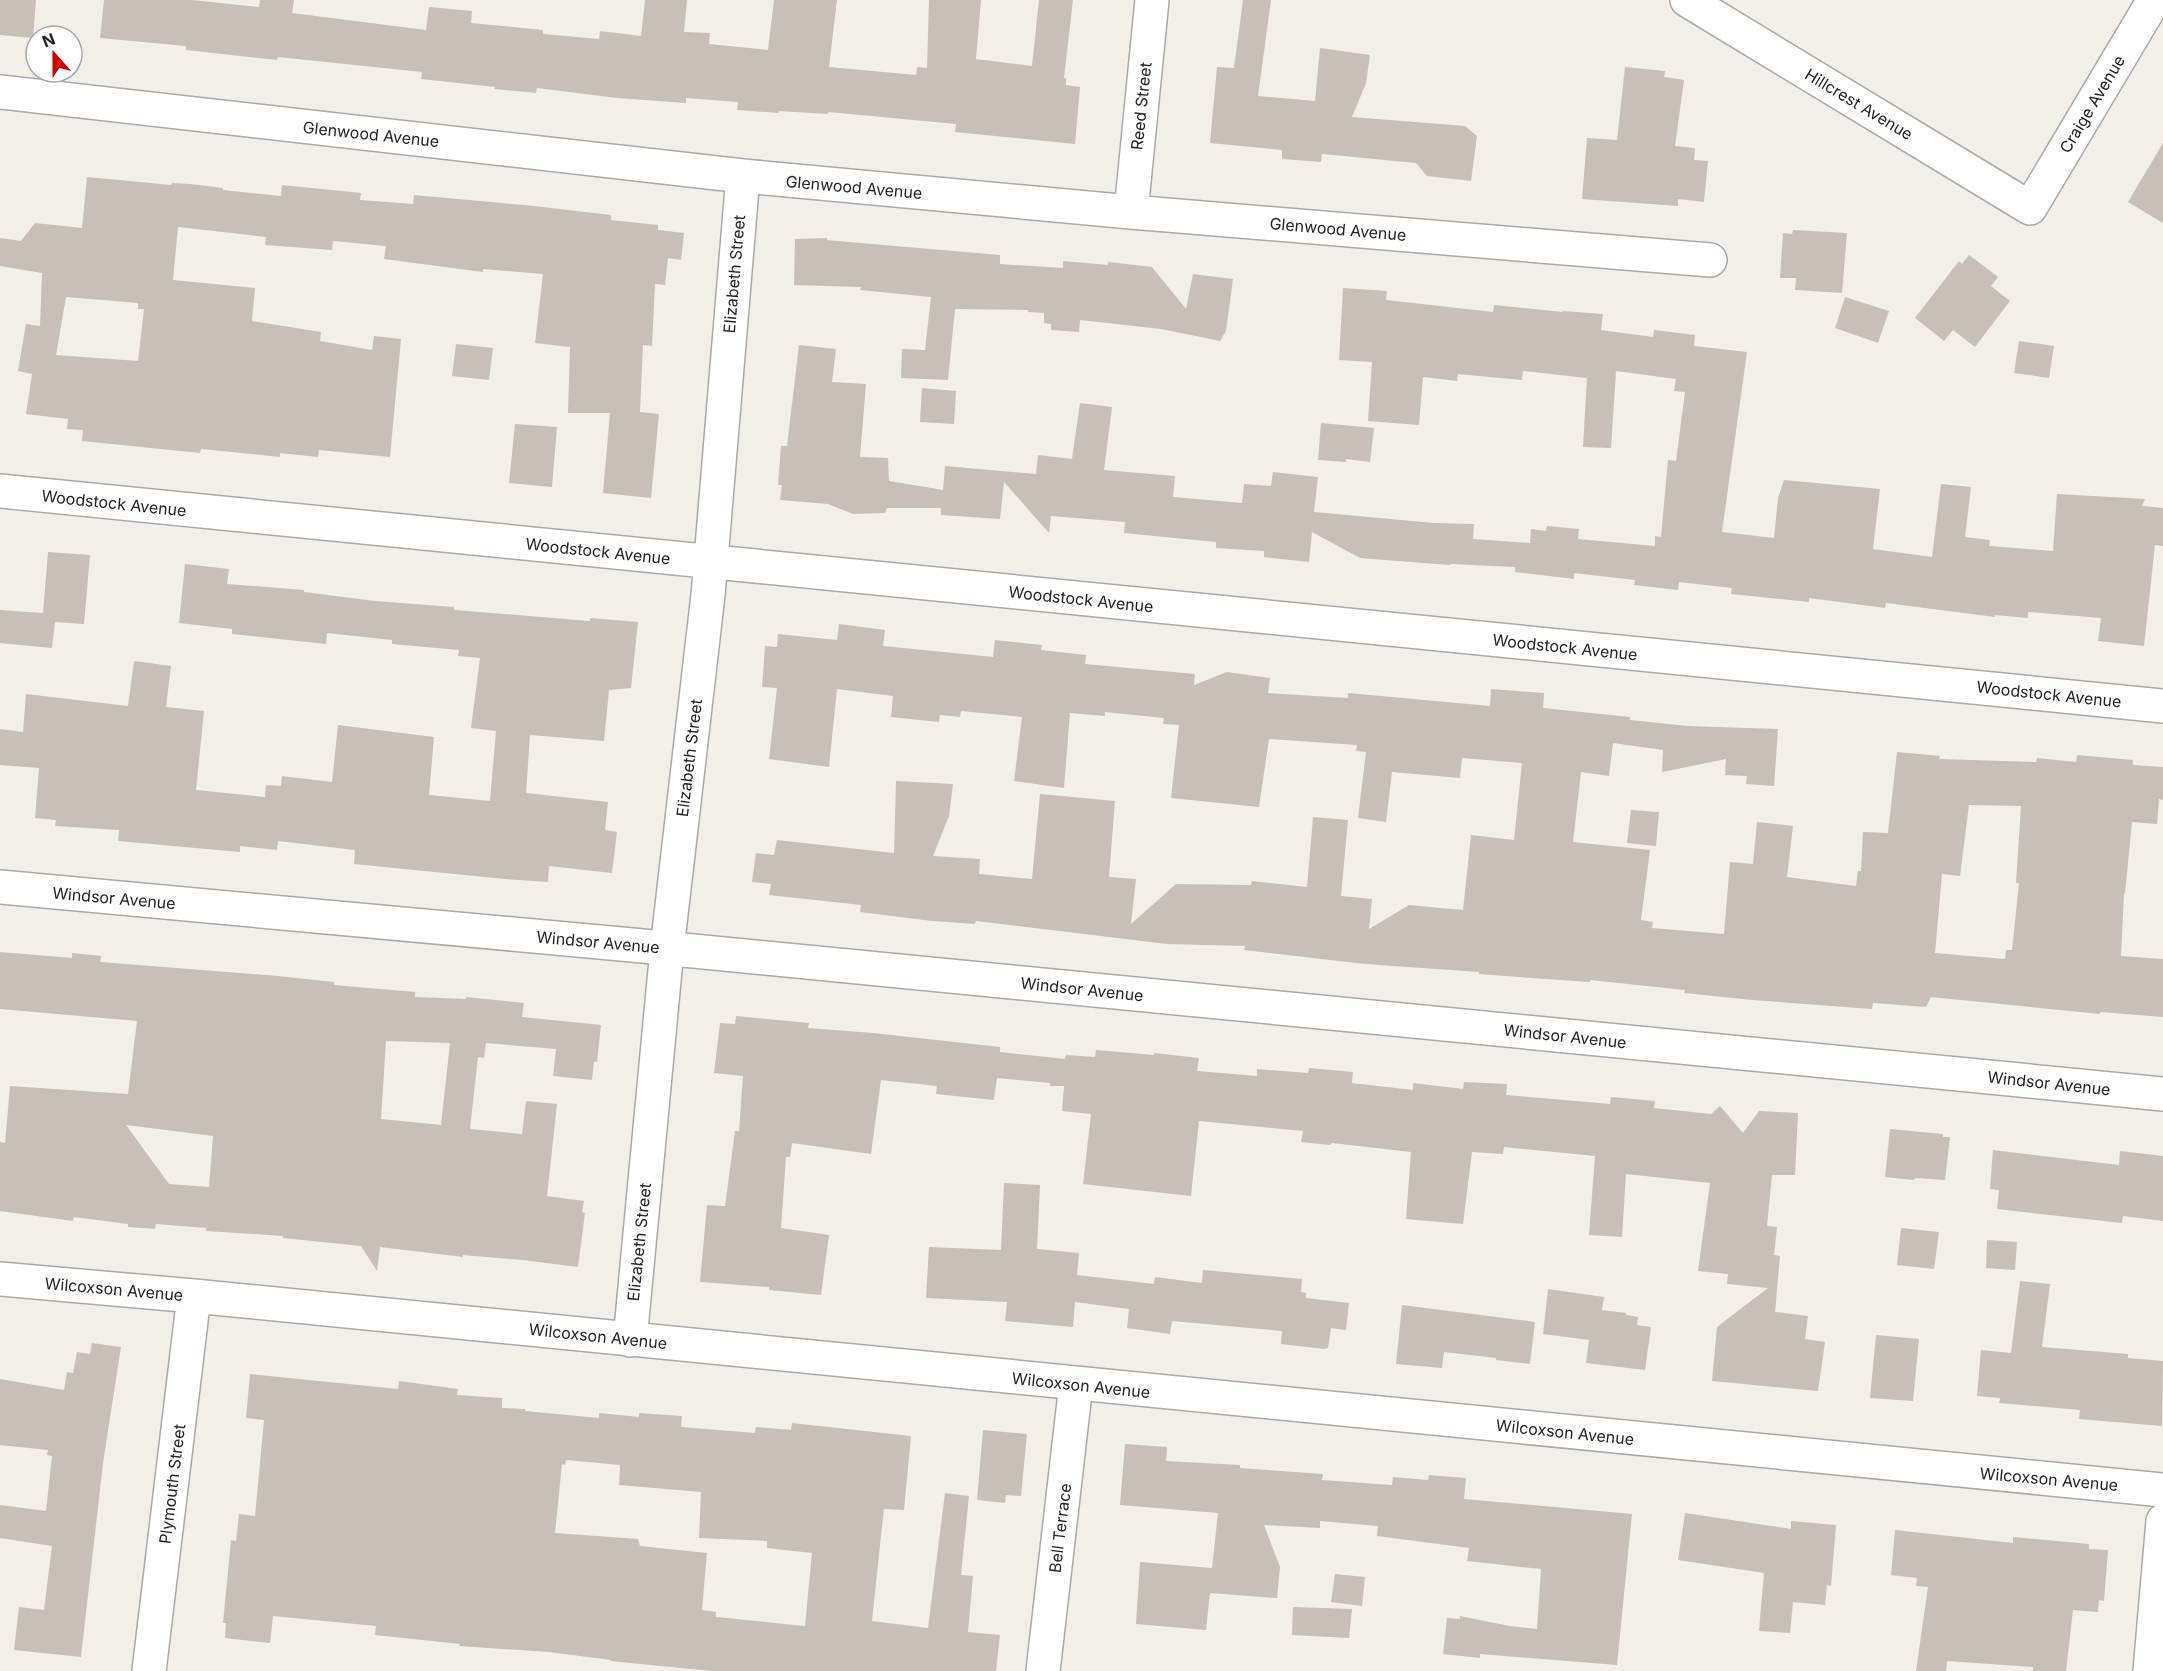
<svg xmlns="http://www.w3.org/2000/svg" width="2163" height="1671" font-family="Inter,sans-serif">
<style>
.building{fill:#c7bfb8;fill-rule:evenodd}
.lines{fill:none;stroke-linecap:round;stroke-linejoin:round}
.minor-casing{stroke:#a9a9a9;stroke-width:36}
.minor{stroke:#fff;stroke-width:33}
.labels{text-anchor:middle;stroke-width:5;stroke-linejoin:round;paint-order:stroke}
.street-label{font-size:16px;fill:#222;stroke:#fff}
</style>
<rect width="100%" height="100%" fill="#f2efe9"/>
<path class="building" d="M 0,0 L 36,0 L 33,38 L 0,35 Z
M 104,0 L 192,0 L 259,7 L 260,0 L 294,0 L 292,13 L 426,30 L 429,7 L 472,11 L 471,23 L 543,30 L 543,34 L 599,39 L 600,31 L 641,36 L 645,0 L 687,0 L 684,32 L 710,33 L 709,44 L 768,50 L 774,0 L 837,0 L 829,67 L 916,75 L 917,67 L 927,68 L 929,0 L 981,0 L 976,59 L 1032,66 L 1039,0 L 1073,0 L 1064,78 L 1066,78 L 1066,85 L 1080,87 L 1075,144 L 955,132 L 956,124 L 828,112 L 828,114 L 779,111 L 779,113 L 737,110 L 738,102 L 686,98 L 686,103 L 617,98 L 537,88 L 536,93 L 494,89 L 495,87 L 421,79 L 422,72 L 278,57 L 277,60 L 186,50 L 186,46 L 100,38 Z
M 1243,0 L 1271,0 L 1258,96 L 1315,101 L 1320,48 L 1370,55 L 1366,83 L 1352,117 L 1465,126 L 1477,136 L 1471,181 L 1427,176 L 1416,163 L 1322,154 L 1321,162 L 1282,159 L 1282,150 L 1210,143 L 1217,67 L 1234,68 Z
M 1625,67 L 1665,71 L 1664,77 L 1684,80 L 1675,146 L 1695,148 L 1694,160 L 1708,161 L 1704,202 L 1678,199 L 1678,206 L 1582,199 L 1587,138 L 1617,140 Z
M 2163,143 L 2163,223 L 2128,202 Z
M 87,177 L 171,185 L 172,183 L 190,184 L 223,188 L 223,190 L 281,196 L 282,185 L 361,193 L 360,200 L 413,204 L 414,195 L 534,206 L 611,215 L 611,220 L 658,225 L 658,230 L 684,233 L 681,260 L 668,258 L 665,285 L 655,284 L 652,346 L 643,345 L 640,412 L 659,414 L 651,498 L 603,493 L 610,413 L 568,413 L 570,347 L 535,343 L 543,274 L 483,269 L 483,272 L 384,259 L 386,246 L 333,241 L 332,250 L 265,245 L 266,237 L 178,227 L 173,280 L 255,288 L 252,321 L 321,332 L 320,341 L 372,350 L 374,336 L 401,339 L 390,457 L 319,450 L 318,457 L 280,453 L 280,457 L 201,449 L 200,453 L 82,441 L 83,430 L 67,429 L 68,419 L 26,414 L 32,374 L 18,371 L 26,324 L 40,326 L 42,273 L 0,266 L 0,238 L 21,241 L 35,223 L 82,228 ZM 66,297 L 138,303 L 138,309 L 144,309 L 138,361 L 56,355 Z
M 1793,230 L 1847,233 L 1842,293 L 1795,290 L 1796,278 L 1780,278 L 1783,233 L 1792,234 Z
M 827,238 L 827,240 L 837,241 L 1000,255 L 1000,264 L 1063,268 L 1063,261 L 1108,265 L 1108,262 L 1152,267 L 1186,309 L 1193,274 L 1233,279 L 1226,331 L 1220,341 L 1161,329 L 1080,320 L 1079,332 L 1051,330 L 1051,324 L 1044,323 L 1044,313 L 1028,312 L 1028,310 L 955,309 L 948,380 L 901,378 L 902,349 L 925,350 L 931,297 L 860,290 L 861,287 L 794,285 L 795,239 Z
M 1969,255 L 1998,277 L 1991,286 L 2010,301 L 1975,347 L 1953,330 L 1944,341 L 1915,318 L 1959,261 L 1962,264 Z
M 1343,288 L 1387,291 L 1386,300 L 1493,312 L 1494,305 L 1563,312 L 1563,311 L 1603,314 L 1601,330 L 1653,337 L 1654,330 L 1695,335 L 1694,346 L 1747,352 L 1722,532 L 1774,538 L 1778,498 L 1784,480 L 1880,489 L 1873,549 L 1932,557 L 1941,484 L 1971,487 L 1965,537 L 1990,540 L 1989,546 L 2053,551 L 2057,494 L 2145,499 L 2142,506 L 2163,508 L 2163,546 L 2155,545 L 2144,646 L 2098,641 L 2101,618 L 2028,612 L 2028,618 L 1995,615 L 1995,617 L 1886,603 L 1885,608 L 1809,598 L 1809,602 L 1731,594 L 1732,588 L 1679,582 L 1678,590 L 1634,585 L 1635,580 L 1574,573 L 1574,579 L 1515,572 L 1515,567 L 1451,564 L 1449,565 L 1360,558 L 1312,532 L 1309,562 L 1264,557 L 1264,551 L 1216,548 L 1216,542 L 1124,533 L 1125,522 L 1051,516 L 1049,533 L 1004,482 L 1000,519 L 941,515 L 941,508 L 887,508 L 885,513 L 853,514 L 828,504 L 780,500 L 782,485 L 778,485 L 781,446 L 787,446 L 799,345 L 836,349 L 832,382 L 866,384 L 860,457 L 888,458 L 889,481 L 943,490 L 945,466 L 1036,474 L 1038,455 L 1072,459 L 1080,403 L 1112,407 L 1104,470 L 1175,476 L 1173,497 L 1242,503 L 1244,484 L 1271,486 L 1273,472 L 1318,477 L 1314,512 L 1434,523 L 1474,524 L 1473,539 L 1530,543 L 1531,529 L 1546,531 L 1547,526 L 1579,529 L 1578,539 L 1655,546 L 1655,536 L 1661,537 L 1668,460 L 1676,461 L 1685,392 L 1674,391 L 1676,379 L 1616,371 L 1611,448 L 1583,447 L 1587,378 L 1523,371 L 1522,380 L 1458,374 L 1457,381 L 1423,377 L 1419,425 L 1368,421 L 1372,362 L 1339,360 Z
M 1845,297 L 1889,311 L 1878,343 L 1835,328 Z
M 2019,341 L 2054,346 L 2049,378 L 2014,373 Z
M 456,344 L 493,348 L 489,380 L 452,376 Z
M 922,388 L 956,391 L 954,424 L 920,422 Z
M 1321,423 L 1374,428 L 1370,462 L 1346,459 L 1346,462 L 1318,460 Z
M 515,424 L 557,427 L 552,487 L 509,483 Z
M 48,552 L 90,555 L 84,624 L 55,622 L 52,648 L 0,643 L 0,610 L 43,613 Z
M 185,564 L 229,569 L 227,584 L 304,590 L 304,592 L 375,601 L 454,607 L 454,610 L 590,621 L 590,618 L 638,622 L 631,688 L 609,690 L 604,741 L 530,735 L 526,793 L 608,802 L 605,830 L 617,832 L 612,873 L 549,866 L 548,882 L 505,879 L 354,864 L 355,850 L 278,841 L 277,850 L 240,846 L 240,852 L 118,841 L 119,830 L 55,826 L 56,820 L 35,818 L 39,768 L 0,765 L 0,729 L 23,732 L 26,694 L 128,706 L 134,661 L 171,666 L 166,707 L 204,711 L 196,790 L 265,797 L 266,785 L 281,786 L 282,776 L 332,782 L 338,725 L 434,737 L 429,795 L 490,801 L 496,731 L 471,728 L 480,658 L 458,656 L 459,650 L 392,644 L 392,640 L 327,633 L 326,644 L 232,634 L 232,629 L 179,623 Z
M 839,624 L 885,630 L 883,646 L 993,657 L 995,640 L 1042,645 L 1041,650 L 1086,655 L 1085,664 L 1195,674 L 1194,685 L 1227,672 L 1270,678 L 1268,693 L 1348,698 L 1348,693 L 1490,706 L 1491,689 L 1544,693 L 1543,708 L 1630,717 L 1630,720 L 1688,726 L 1778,729 L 1774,786 L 1746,784 L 1747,776 L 1725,775 L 1726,759 L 1662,772 L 1663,750 L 1613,743 L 1609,776 L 1581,772 L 1573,842 L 1650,850 L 1641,920 L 1653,922 L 1652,928 L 1724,934 L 1730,862 L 1753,864 L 1757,822 L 1793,826 L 1787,877 L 1856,886 L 1858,871 L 1861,871 L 1863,832 L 1888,833 L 1897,752 L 1940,756 L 1939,759 L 2036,762 L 2037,758 L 2076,762 L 2077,755 L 2133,760 L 2133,765 L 2163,767 L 2163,800 L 2159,799 L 2157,824 L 2132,822 L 2125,893 L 2124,893 L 2121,956 L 2163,959 L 2163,1017 L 2100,1012 L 2100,1014 L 1931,997 L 1926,1007 L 1873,1003 L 1872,1009 L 1753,1000 L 1684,993 L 1685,990 L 1590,980 L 1590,982 L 1531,978 L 1479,974 L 1479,972 L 1365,964 L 1244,950 L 1245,946 L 1167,944 L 976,921 L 975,924 L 932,921 L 860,912 L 861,905 L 769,895 L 771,884 L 752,882 L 756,853 L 774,855 L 777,840 L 894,853 L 896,781 L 953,784 L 949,816 L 933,856 L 980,859 L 979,874 L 1032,879 L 1040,794 L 1115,801 L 1109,877 L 1136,879 L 1131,924 L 1176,884 L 1251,885 L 1252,881 L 1307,887 L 1313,817 L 1348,820 L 1341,896 L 1372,899 L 1369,929 L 1409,905 L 1463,910 L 1471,835 L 1514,840 L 1522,763 L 1462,758 L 1460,778 L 1392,772 L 1386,822 L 1358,818 L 1366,752 L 1356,751 L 1357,745 L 1269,739 L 1259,807 L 1171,798 L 1179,725 L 1163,724 L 1164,718 L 1105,712 L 1105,716 L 1070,713 L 1064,788 L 1014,781 L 1022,717 L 961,711 L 960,717 L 940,715 L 939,722 L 891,717 L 893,696 L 837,689 L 829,767 L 769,759 L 777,688 L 762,687 L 765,646 L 777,647 L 778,634 L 837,640 ZM 1969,805 L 2021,806 L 2016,883 L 2019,883 L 2012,950 L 2006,950 L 2005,959 L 1935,953 L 1942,874 L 1960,876 Z
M 1631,810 L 1659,812 L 1656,846 L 1627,843 Z
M 0,952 L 72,958 L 72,953 L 101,956 L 100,962 L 278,976 L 334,982 L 334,985 L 415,992 L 415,997 L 466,999 L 466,997 L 524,1003 L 522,1017 L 601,1025 L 597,1062 L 594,1062 L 592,1080 L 553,1076 L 556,1049 L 486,1043 L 484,1058 L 478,1057 L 470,1129 L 522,1134 L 526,1101 L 557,1104 L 547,1196 L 584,1201 L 582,1212 L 585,1213 L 578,1267 L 523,1260 L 463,1255 L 463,1257 L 380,1247 L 377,1271 L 361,1246 L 283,1238 L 283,1236 L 206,1231 L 206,1228 L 156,1224 L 155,1229 L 128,1227 L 128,1224 L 74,1217 L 73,1221 L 0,1211 L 0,1142 L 5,1143 L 10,1086 L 128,1094 L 137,1021 L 0,1009 ZM 386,1041 L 450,1043 L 441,1125 L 381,1119 ZM 126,1125 L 213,1136 L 209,1187 L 169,1184 Z
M 736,1016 L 809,1023 L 808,1028 L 873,1033 L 1000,1047 L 1000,1052 L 1065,1059 L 1066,1055 L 1095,1057 L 1096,1050 L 1154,1055 L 1154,1053 L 1199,1058 L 1197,1071 L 1257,1076 L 1257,1069 L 1308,1073 L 1309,1068 L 1353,1072 L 1352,1083 L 1413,1090 L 1413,1083 L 1463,1089 L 1464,1082 L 1507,1084 L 1506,1095 L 1610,1104 L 1611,1097 L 1655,1101 L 1654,1108 L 1711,1114 L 1720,1106 L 1743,1133 L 1759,1111 L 1798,1113 L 1795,1175 L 1772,1175 L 1767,1226 L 1777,1227 L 1774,1255 L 1780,1256 L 1775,1312 L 1808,1316 L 1805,1339 L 1825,1342 L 1818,1391 L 1712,1381 L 1717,1327 L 1768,1288 L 1727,1284 L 1728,1274 L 1698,1271 L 1710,1183 L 1626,1174 L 1622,1237 L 1589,1235 L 1595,1156 L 1504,1147 L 1503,1154 L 1472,1152 L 1463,1224 L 1406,1219 L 1411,1152 L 1332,1143 L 1330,1145 L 1301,1142 L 1303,1131 L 1199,1121 L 1191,1196 L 1083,1184 L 1091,1114 L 1062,1111 L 1064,1086 L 1050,1086 L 1050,1083 L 997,1078 L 994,1100 L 936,1094 L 937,1086 L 881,1080 L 871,1154 L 792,1143 L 790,1157 L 786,1157 L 781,1228 L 829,1235 L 821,1295 L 769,1290 L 769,1287 L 700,1282 L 707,1205 L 725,1206 L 735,1131 L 739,1131 L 743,1076 L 714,1073 L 720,1023 L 735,1024 Z
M 1890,1129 L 1943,1134 L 1943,1137 L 1950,1137 L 1945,1180 L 1916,1178 L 1913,1180 L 1885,1177 Z
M 1993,1150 L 2119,1165 L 2120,1151 L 2163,1156 L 2163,1221 L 2123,1216 L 2122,1223 L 1997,1209 L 1999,1190 L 1990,1189 Z
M 1004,1183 L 1040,1185 L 1037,1249 L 1079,1253 L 1077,1275 L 1154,1284 L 1155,1277 L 1202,1283 L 1203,1270 L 1302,1279 L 1301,1292 L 1306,1293 L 1306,1298 L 1349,1303 L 1346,1330 L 1331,1328 L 1328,1348 L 1324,1349 L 1281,1344 L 1282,1331 L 1172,1321 L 1170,1334 L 1127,1328 L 1129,1309 L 1075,1302 L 1073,1327 L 1005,1321 L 1007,1302 L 926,1298 L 929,1247 L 1001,1250 Z
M 1901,1228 L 1939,1232 L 1934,1269 L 1897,1265 Z
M 1987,1240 L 2017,1242 L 2015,1270 L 1986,1268 Z
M 2020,1281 L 2050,1284 L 2042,1347 L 2128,1354 L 2128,1358 L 2163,1361 L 2162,1426 L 2079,1419 L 2080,1410 L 1999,1403 L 2000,1398 L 1977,1396 L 1981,1350 L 2011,1353 Z
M 1548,1289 L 1604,1297 L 1602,1310 L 1626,1313 L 1626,1315 L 1638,1317 L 1637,1325 L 1651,1327 L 1645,1370 L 1586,1363 L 1589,1340 L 1543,1334 Z
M 1402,1305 L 1535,1322 L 1530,1364 L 1496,1360 L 1496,1358 L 1444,1352 L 1442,1368 L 1396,1364 Z
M 1876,1335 L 1919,1339 L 1913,1401 L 1870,1398 Z
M 92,1343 L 121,1347 L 103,1463 L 81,1657 L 14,1650 L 19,1607 L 44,1610 L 52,1546 L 0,1538 L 0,1505 L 46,1511 L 52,1456 L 47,1455 L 48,1450 L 0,1445 L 0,1379 L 64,1390 L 67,1372 L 73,1373 L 77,1352 L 90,1354 Z
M 250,1374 L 398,1389 L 399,1381 L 458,1389 L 457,1395 L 502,1398 L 502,1408 L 525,1409 L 525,1411 L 599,1418 L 599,1413 L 639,1417 L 639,1413 L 682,1416 L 681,1427 L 755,1433 L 756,1427 L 791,1430 L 792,1423 L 911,1436 L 904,1510 L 884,1509 L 883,1517 L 872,1621 L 928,1628 L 945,1493 L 969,1496 L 961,1575 L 973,1576 L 968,1632 L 1000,1635 L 996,1671 L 712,1671 L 610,1661 L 611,1660 L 549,1652 L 459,1646 L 460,1644 L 375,1635 L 376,1626 L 273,1616 L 270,1643 L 225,1638 L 226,1623 L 223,1623 L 231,1540 L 236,1541 L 239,1514 L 255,1516 L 264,1420 L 246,1418 ZM 566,1460 L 620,1465 L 619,1485 L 701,1492 L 699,1538 L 767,1541 L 767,1548 L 812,1553 L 805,1626 L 716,1617 L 716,1612 L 702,1610 L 707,1553 L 640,1546 L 638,1539 L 555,1533 L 562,1464 L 565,1465 Z
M 983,1430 L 1027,1434 L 1021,1496 L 1006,1495 L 1005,1503 L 977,1500 Z
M 1125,1444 L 1167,1447 L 1166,1461 L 1240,1465 L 1240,1468 L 1323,1474 L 1322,1480 L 1392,1485 L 1393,1477 L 1428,1480 L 1429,1475 L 1466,1478 L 1464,1499 L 1632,1514 L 1617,1665 L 1480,1654 L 1480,1658 L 1443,1654 L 1447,1618 L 1460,1619 L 1460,1616 L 1509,1626 L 1537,1629 L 1541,1569 L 1467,1561 L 1469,1548 L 1377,1536 L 1378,1526 L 1320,1521 L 1320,1528 L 1264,1525 L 1280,1567 L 1277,1598 L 1210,1593 L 1206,1630 L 1136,1624 L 1140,1562 L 1212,1568 L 1218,1513 L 1120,1505 Z
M 1685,1513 L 1791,1529 L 1791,1521 L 1836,1525 L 1831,1586 L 1827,1585 L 1825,1605 L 1793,1602 L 1790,1633 L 1759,1631 L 1764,1573 L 1678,1560 Z
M 1895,1530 L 2013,1543 L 2013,1537 L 2089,1544 L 2089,1549 L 2108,1550 L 2104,1601 L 2099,1600 L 2098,1612 L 2073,1610 L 2066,1671 L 2033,1671 L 2033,1667 L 1947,1661 L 1946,1671 L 1916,1671 L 1928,1587 L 1916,1586 L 1917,1578 L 1891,1575 Z
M 1335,1574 L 1365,1577 L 1362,1606 L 1331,1602 Z
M 1293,1607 L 1352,1609 L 1349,1638 L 1292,1635 Z"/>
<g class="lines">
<defs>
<path id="minor" d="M 1687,0 L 2030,208 L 2154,0
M 0,92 L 743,176 L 1131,212 L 1710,260
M 1131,212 L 1152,0
M 0,491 L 2163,706
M 0,887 L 632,945 L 2163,1094
M 0,1279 L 194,1296 L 2163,1490
M 630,1340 L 667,949 L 708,595 L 743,176
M 149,1671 L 194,1296
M 1043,1671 L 1076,1384
M 2150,1671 L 2163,1521"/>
</defs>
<use href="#minor" class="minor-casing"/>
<use href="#minor" class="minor"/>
</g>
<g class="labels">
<g class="street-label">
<text transform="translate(1859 104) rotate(31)" y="6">Hillcrest Avenue</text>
<text transform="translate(2092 104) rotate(-59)" y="6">Craige Avenue</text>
<text transform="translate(1141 106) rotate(-84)" y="6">Reed Street</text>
<text transform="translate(371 134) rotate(6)" y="6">Glenwood Avenue</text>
<text transform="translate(854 187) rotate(5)" y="6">Glenwood Avenue</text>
<text transform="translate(1338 229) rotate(5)" y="6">Glenwood Avenue</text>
<text transform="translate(734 274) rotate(-85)" y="6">Elizabeth Street</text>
<text transform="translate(114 503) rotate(6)" y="6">Woodstock Avenue</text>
<text transform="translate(598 551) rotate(6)" y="6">Woodstock Avenue</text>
<text transform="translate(1081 599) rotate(6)" y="6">Woodstock Avenue</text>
<text transform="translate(1565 647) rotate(6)" y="6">Woodstock Avenue</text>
<text transform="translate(2049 694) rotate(6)" y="6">Woodstock Avenue</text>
<text transform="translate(689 758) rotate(-83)" y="6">Elizabeth Street</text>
<text transform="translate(114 898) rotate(5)" y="6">Windsor Avenue</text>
<text transform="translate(598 942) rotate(5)" y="6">Windsor Avenue</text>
<text transform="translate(1082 989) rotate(6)" y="6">Windsor Avenue</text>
<text transform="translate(1565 1036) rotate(6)" y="6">Windsor Avenue</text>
<text transform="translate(2049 1083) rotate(6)" y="6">Windsor Avenue</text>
<text transform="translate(639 1242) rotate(-84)" y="6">Elizabeth Street</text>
<text transform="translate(114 1289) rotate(5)" y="6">Wilcoxson Avenue</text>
<text transform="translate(598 1336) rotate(6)" y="6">Wilcoxson Avenue</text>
<text transform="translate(1081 1385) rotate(6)" y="6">Wilcoxson Avenue</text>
<text transform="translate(1565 1432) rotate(6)" y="6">Wilcoxson Avenue</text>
<text transform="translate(2049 1479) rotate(5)" y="6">Wilcoxson Avenue</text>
<text transform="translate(172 1484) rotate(-83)" y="6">Plymouth Street</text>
<text transform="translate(1060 1528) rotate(-83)" y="6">Bell Terrace</text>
</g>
</g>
<g transform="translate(54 54) rotate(339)"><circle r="28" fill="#ffffff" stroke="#a7a7a7" stroke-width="1.5"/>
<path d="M0-4.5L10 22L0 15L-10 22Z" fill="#d40000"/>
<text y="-9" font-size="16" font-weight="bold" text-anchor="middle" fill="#222222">N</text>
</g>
</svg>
